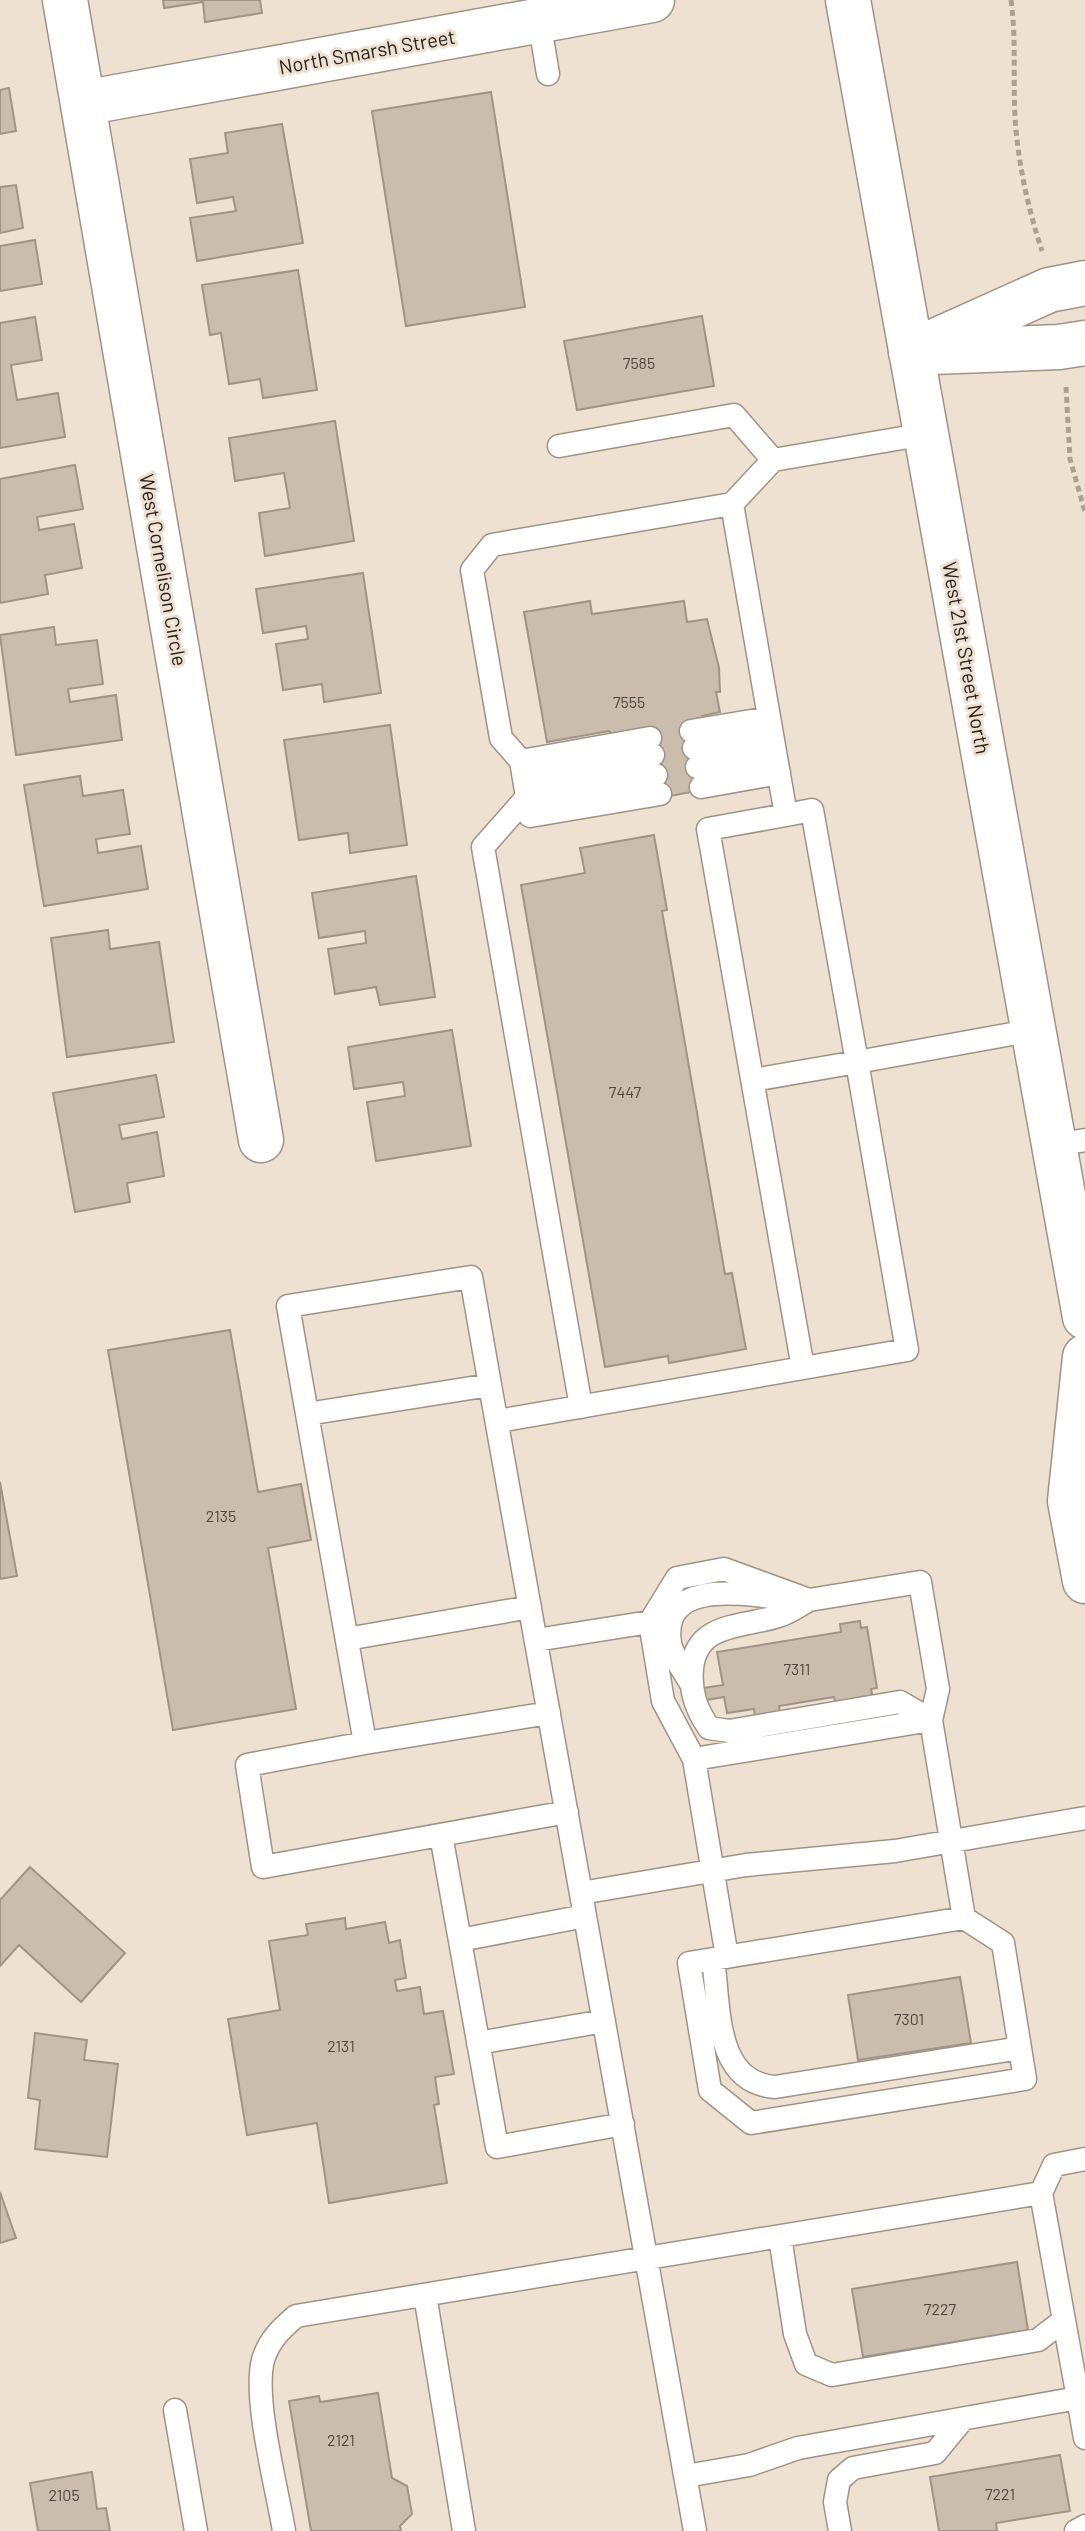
<svg xmlns="http://www.w3.org/2000/svg" width="1085" height="2531" font-family="Barlow,sans-serif">
<style>
.building{fill:#cbbdae;stroke:#a19386;stroke-width:2}
.lines{fill:none;stroke-linecap:round;stroke-linejoin:round}
.lane-casing{stroke:#a09385;stroke-width:25}
.street-casing{stroke:#a09385;stroke-width:47}
.secondary-casing{stroke:#a09385;stroke-width:47}
.path{stroke:#aba094;stroke-width:5;stroke-dasharray:6 4;stroke-linecap:butt}
.lane{stroke:#fff;stroke-width:22}
.street{stroke:#fff;stroke-width:44}
.secondary{stroke:#fff;stroke-width:44}
.labels{text-anchor:middle;stroke-width:6;stroke-linejoin:round;paint-order:stroke}
.number-label{font-size:16px;fill:#4e473f}
.street-label{font-size:20px;fill:#25201a;stroke:#efe1d2}
</style>
<rect width="100%" height="100%" fill="#efe1d2"/>
<path class="building" d="M 163,0 L 260,0 L 262,13 L 205,22 L 203,2 L 164,8 Z
M 9,88 L 16,131 L 0,134 L 0,90 Z
M 491,92 L 525,307 L 406,326 L 372,111 Z
M 282,124 L 303,243 L 197,261 L 190,218 L 236,211 L 233,197 L 197,203 L 190,159 L 228,153 L 225,133 Z
M 16,185 L 23,228 L 0,233 L 0,187 Z
M 35,240 L 42,284 L 0,291 L 0,246 Z
M 298,270 L 317,390 L 263,398 L 260,379 L 229,384 L 221,333 L 210,335 L 202,285 Z
M 702,316 L 714,386 L 577,410 L 564,341 Z
M 35,317 L 42,360 L 11,365 L 17,400 L 58,393 L 65,437 L 0,448 L 0,323 Z
M 335,421 L 354,541 L 265,556 L 259,513 L 290,508 L 284,473 L 235,481 L 229,438 Z
M 75,465 L 83,509 L 37,517 L 39,530 L 74,524 L 82,568 L 45,575 L 48,594 L 0,603 L 0,479 Z
M 363,573 L 381,693 L 324,702 L 322,684 L 283,690 L 276,644 L 308,639 L 306,626 L 263,633 L 256,589 Z
M 590,601 L 592,614 L 684,601 L 687,622 L 707,619 L 719,668 L 720,692 L 716,692 L 720,712 L 702,716 L 702,790 L 660,798 L 609,731 L 547,742 L 524,612 Z
M 54,627 L 56,645 L 97,640 L 103,684 L 68,689 L 70,702 L 116,695 L 122,740 L 16,755 L 0,635 Z
M 390,725 L 407,845 L 350,853 L 348,833 L 299,840 L 284,740 Z
M 80,776 L 83,796 L 123,790 L 130,834 L 96,839 L 98,853 L 141,846 L 148,889 L 44,906 L 24,785 Z
M 654,835 L 667,910 L 662,911 L 725,1274 L 732,1273 L 746,1349 L 669,1363 L 668,1356 L 605,1367 L 521,885 L 585,873 L 580,848 Z
M 416,876 L 435,997 L 380,1005 L 376,987 L 335,994 L 328,949 L 366,943 L 365,931 L 319,938 L 312,893 Z
M 108,930 L 110,949 L 159,942 L 174,1042 L 67,1057 L 51,938 Z
M 452,1030 L 471,1146 L 376,1161 L 367,1102 L 405,1096 L 403,1082 L 354,1089 L 348,1047 Z
M 156,1075 L 164,1117 L 119,1125 L 122,1139 L 157,1132 L 164,1176 L 127,1183 L 130,1202 L 75,1212 L 53,1093 Z
M 230,1330 L 258,1492 L 301,1484 L 311,1540 L 268,1548 L 296,1709 L 173,1730 L 108,1350 Z
M 0,1482 L 17,1576 L 0,1579 Z
M 860,1621 L 861,1628 L 867,1627 L 877,1688 L 871,1689 L 873,1699 L 836,1705 L 834,1697 L 779,1706 L 780,1714 L 755,1718 L 754,1709 L 727,1713 L 724,1697 L 706,1700 L 703,1688 L 723,1685 L 717,1652 L 841,1632 L 840,1624 Z
M 30,1867 L 125,1953 L 81,2002 L 19,1945 L 0,1966 L 0,1900 Z
M 345,1918 L 346,1929 L 385,1922 L 389,1943 L 400,1940 L 406,1978 L 395,1980 L 397,1991 L 420,1987 L 424,2014 L 443,2011 L 454,2074 L 435,2077 L 439,2104 L 434,2105 L 447,2183 L 329,2203 L 317,2123 L 247,2135 L 228,2019 L 280,2010 L 269,1941 L 308,1935 L 306,1924 Z
M 960,1977 L 971,2043 L 858,2060 L 848,1995 Z
M 35,2033 L 87,2040 L 84,2060 L 118,2064 L 107,2157 L 35,2149 L 40,2100 L 28,2098 Z
M 0,2192 L 16,2238 L 0,2243 Z
M 1017,2262 L 1028,2330 L 863,2357 L 852,2289 Z
M 378,2393 L 392,2478 L 407,2486 L 412,2514 L 400,2526 L 401,2531 L 311,2531 L 289,2401 L 319,2396 L 320,2402 Z
M 1060,2455 L 1070,2511 L 996,2523 L 997,2531 L 939,2531 L 930,2477 Z
M 92,2472 L 97,2509 L 106,2508 L 110,2531 L 38,2531 L 30,2483 Z"/>
<g class="lines">
<defs>
<path id="lane" d="M 539,20 L 548,74
M 926,434 L 773,460 L 732,504 L 786,815 L 812,810 L 857,1062 L 1034,1030
M 559,446 L 734,415 L 773,460
M 691,731 L 769,718
M 694,748 L 772,735
M 521,761 L 650,738
M 697,767 L 775,754
M 656,775 L 527,797 L 530,816 L 660,794
M 524,778 L 653,755
M 701,787 L 779,773
M 786,815 L 708,829 L 803,1368
M 1054,1145 L 1085,1140
M 490,1385 L 695,2531
M 581,1407 L 483,847 L 527,797 L 521,761 L 501,738 L 472,570 L 492,545 L 732,504
M 307,1414 L 490,1385 L 471,1277 L 288,1306 L 365,1743 L 549,1713
M 498,1421 L 907,1350 L 857,1062 L 753,1080
M 809,1600 C 800,1605 790,1612 781,1615 C 747,1628 696,1620 692,1669 C 690,1692 696,1709 709,1728 L 729,1731 L 900,1702 L 931,1720
M 347,1639 L 530,1607
M 536,1640 L 650,1622
M 690,1682 C 684,1671 672,1656 670,1643 C 660,1576 750,1595 788,1599
M 931,1720 L 694,1759 L 663,1701 L 650,1622 L 677,1578 L 724,1569 L 809,1600 L 920,1582 L 938,1689 L 931,1720 L 964,1918
M 365,1743 L 247,1765 L 263,1867 L 567,1812
M 694,1759 L 727,1957
M 441,1835 L 497,2147 L 623,2124
M 581,1893 L 746,1865 L 895,1851 L 1085,1818
M 964,1918 L 1003,1943 L 1025,2079 L 751,2123 L 710,2090 L 689,1963 Z
M 460,1940 L 585,1916
M 713,1959 C 720,2008 714,2082 775,2087 L 1020,2048
M 478,2043 L 604,2021
M 780,2237 L 795,2334 L 806,2364 L 832,2375 L 1038,2340 L 1064,2320
M 425,2295 L 464,2531
M 1078,2398 L 1085,2438
M 175,2410 L 196,2531
M 686,2476 L 749,2465 L 798,2448 L 1078,2398 L 1041,2193
M 284,2531 C 277,2488 253,2399 263,2360 C 269,2340 281,2329 296,2316 L 1041,2193 L 1054,2165 L 1085,2159
M 840,2531 L 835,2502 L 839,2480 L 853,2468 L 935,2453 L 963,2419
M 1076,2531 L 1085,2526"/>
<path id="street" d="M 65,0 L 261,1140
M 83,103 L 652,0
M 911,352 L 1049,290 L 1085,283
M 933,352 L 1059,347 L 1085,343"/>
<path id="secondary" d="M 848,0 L 1085,1317
M 1085,1357 L 1070,1501 L 1085,1581"/>
</defs>
<use href="#lane" class="lane-casing"/>
<use href="#street" class="street-casing"/>
<use href="#secondary" class="secondary-casing"/>
<path class="path" d="M 1011,0 C 1017,43 1012,87 1016,130 C 1020,172 1029,211 1042,251
M 1066,387 L 1070,459 L 1085,512"/>
<use href="#lane" class="lane"/>
<use href="#street" class="street"/>
<use href="#secondary" class="secondary"/>
</g>
<g class="labels">
<g class="number-label">
<text x="639" y="369">7585</text>
<text x="629" y="708">7555</text>
<text x="625" y="1098">7447</text>
<text x="221" y="1522">2135</text>
<text x="797" y="1675">7311</text>
<text x="909" y="2025">7301</text>
<text x="341" y="2052">2131</text>
<text x="940" y="2315">7227</text>
<text x="341" y="2446">2121</text>
<text x="1000" y="2500">7221</text>
<text x="64" y="2501">2105</text>
</g>
<g class="street-label">
<text transform="translate(367 52) rotate(-10)" y="7">North Smarsh Street</text>
<text transform="translate(163 570) rotate(80)" y="7">West Cornelison Circle</text>
<text transform="translate(966 658) rotate(80)" y="7">West 21st Street North</text>
</g>
</g>
</svg>
